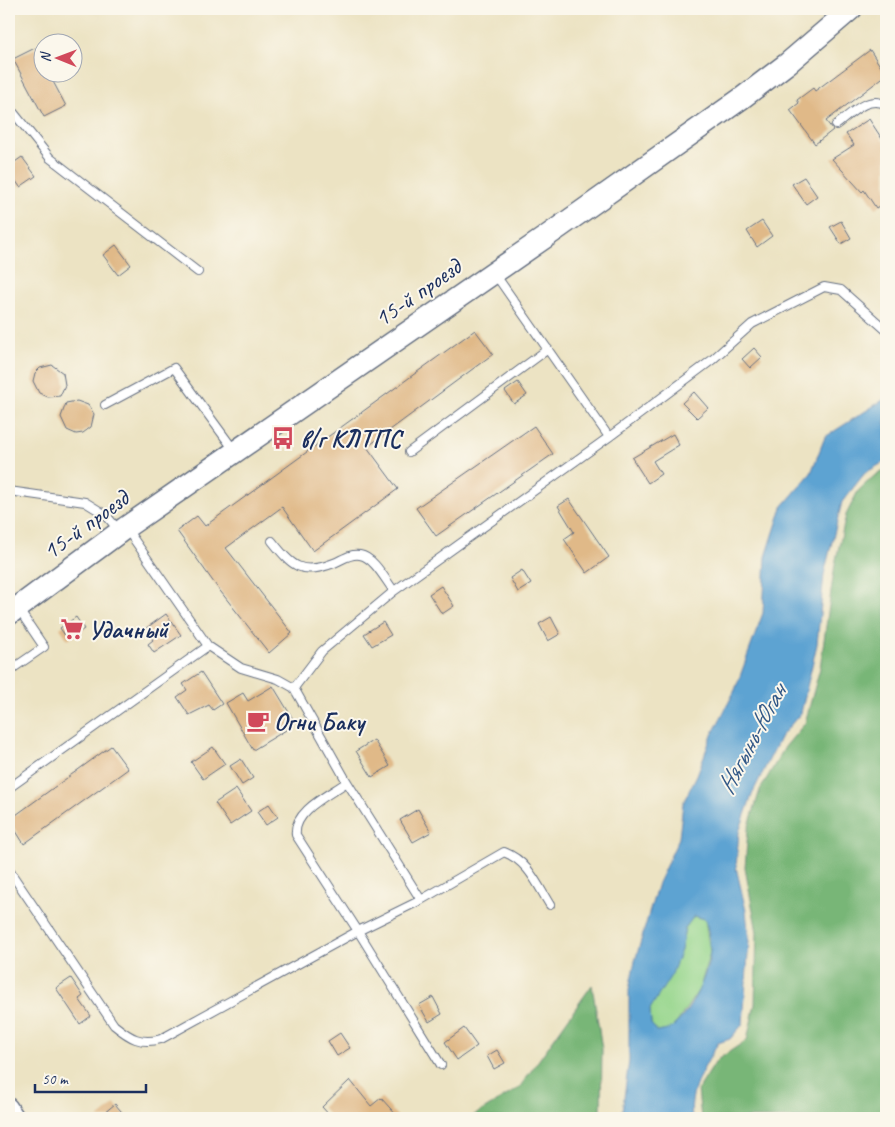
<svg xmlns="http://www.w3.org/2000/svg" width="895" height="1127" font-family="Caveat,sans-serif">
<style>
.green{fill:#95d58b;stroke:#588274}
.forest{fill:#78b677;stroke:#4a726a}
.water{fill:#5da3d2;stroke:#3c6998;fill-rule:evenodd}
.building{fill:#e0b988}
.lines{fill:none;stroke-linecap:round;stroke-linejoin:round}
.lane-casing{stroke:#646e81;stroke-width:10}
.street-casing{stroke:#646e81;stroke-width:18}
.secondary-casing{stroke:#646e81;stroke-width:24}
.lane{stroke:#fff;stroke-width:8}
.street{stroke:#fff;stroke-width:15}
.secondary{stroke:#fff;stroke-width:21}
.labels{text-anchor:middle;stroke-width:4;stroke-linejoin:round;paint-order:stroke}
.street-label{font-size:25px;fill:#1b2f5e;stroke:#fbf7ec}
.poi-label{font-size:25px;font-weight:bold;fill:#1b2f5e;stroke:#fbf7ec;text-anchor:start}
.water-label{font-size:26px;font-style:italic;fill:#325887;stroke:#fbf7ec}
</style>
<rect width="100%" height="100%" fill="#fbf7ec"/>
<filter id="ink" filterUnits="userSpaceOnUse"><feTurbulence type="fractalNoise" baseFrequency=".02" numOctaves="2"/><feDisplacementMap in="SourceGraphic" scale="10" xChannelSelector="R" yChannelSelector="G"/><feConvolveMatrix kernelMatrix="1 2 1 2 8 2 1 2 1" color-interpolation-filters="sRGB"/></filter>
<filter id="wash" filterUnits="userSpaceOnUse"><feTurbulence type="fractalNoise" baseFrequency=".0096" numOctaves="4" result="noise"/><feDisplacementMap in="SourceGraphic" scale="20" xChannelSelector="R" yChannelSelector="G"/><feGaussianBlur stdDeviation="1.12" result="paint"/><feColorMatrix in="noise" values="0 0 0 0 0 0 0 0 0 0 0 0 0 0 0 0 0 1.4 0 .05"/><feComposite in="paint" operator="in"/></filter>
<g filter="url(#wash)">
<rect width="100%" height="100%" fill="#ece3c3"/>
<path class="green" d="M 694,916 L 705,919 L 710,952 L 700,988 L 678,1021 L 669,1030 L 658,1032 L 651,1024 L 650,1009 L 681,950 L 685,928 Z"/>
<path class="forest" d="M 886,470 L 886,1118 L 701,1118 L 698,1090 L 717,1060 L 747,1040 L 755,1004 L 757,932 L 745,868 L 748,829 L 760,790 L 785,747 L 805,723 L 820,668 L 835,564 L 846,515 L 858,491 L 874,476 Z
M 592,985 L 602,1049 L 601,1114 L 603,1118 L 470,1118 L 519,1088 Z"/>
<path class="water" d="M 886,398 L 886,461 L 865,473 L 842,502 L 824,574 L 817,644 L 801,713 L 781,736 L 753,792 L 739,832 L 736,867 L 746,911 L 749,940 L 743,1024 L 730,1039 L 718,1043 C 705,1067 688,1090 692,1118 L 623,1118 L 622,1112 L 629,1061 L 629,989 L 635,961 L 658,883 L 679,838 L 683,803 L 697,775 L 711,737 L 735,690 L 763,613 L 766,557 L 782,507 L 811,473 L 825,437 ZM 694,916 L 705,919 C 708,929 710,939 710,950 C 710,971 689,1018 669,1029 C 666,1031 661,1031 658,1032 L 651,1024 L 650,1009 L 672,974 L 681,950 L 685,928 Z"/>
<g id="blocks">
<path class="building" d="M 35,48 L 42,62 L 42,72 L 48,72 L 66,106 L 44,117 L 13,59 Z
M 870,50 L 886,75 L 826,121 L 833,130 L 815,144 L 790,110 L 799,103 L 797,100 L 813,88 L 815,91 Z
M 869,119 L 886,145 L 886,201 L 876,208 L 864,190 L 862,192 L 832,159 L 854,145 L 846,134 Z
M 22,157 L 36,176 L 20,187 L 9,171 L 9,166 Z
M 804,177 L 817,196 L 806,204 L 792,184 Z
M 762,221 L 772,236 L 757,247 L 747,231 Z
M 841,221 L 851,238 L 841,244 L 830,227 Z
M 116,245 L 131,265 L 118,275 L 103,255 Z
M 475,330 L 493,354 L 367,447 L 398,489 L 313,551 L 282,507 L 226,548 L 292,633 L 269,653 L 217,587 L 177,531 L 197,516 L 205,526 Z
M 754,348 L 762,357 L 750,368 L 742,359 Z
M 52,365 L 63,373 L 65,385 L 60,396 L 48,397 L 39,393 L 33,381 L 35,373 L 40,368 Z
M 518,382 L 527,395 L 514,404 L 505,391 Z
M 694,392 L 708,408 L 697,418 L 682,403 Z
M 77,401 L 88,405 L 94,414 L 91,427 L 83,433 L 76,434 L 67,430 L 61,417 L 66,403 Z
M 534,426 L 553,454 L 436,536 L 416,508 Z
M 673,434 L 679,445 L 653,461 L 661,474 L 648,483 L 632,458 Z
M 569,499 L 609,557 L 587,573 L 564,539 L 574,532 L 558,506 Z
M 522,570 L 531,584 L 518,592 L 510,578 Z
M 441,586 L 454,606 L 442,614 L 429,594 Z
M 166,614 L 181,635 L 154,653 L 148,644 L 153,640 L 145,629 Z
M 76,617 L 84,629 L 68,640 L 60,628 Z
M 551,617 L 560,634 L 548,641 L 539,624 Z
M 383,622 L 391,635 L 372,646 L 364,634 Z
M 201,672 L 222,704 L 213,710 L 209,705 L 189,715 L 177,697 L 187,690 L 183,684 Z
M 273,686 L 293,719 L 288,722 L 291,727 L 253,750 L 226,703 L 243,693 L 248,701 Z
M 374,740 L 390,766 L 372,777 L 356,751 Z
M 111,746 L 128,769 L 24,844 L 9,820 Z
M 213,747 L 225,764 L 203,779 L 191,762 Z
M 241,759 L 253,778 L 242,785 L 230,766 Z
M 236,789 L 251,811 L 230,825 L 215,803 Z
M 269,804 L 278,817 L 266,825 L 257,812 Z
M 418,809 L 431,832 L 413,842 L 400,820 Z
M 71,978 L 83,996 L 79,999 L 91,1016 L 80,1024 L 56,988 Z
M 433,997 L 442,1014 L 429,1022 L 419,1005 Z
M 464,1028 L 477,1046 L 457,1060 L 445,1042 Z
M 340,1033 L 350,1048 L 337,1056 L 328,1041 Z
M 497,1050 L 505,1063 L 494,1069 L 487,1056 Z
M 350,1080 L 371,1106 L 381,1098 L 399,1118 L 332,1118 L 322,1107 Z
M 115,1104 L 127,1118 L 98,1118 Z"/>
</g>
</g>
<g filter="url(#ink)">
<use href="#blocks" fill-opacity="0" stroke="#646e81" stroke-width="1"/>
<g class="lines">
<defs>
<path id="lane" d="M 9,107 L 50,158 L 198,272
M 836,125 C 850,115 868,94 886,105
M 105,405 L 174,368 L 234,450
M 609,437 L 712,360 L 752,324 L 824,287 L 841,290 L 886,330
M 409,452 L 548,349
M 9,491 L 85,502 L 106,515 L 119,531
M 272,541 C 292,566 301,576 334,563 C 342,560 350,553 360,555 C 374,557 386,581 394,591
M 208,646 L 241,668 L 278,679 L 294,688
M 9,671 L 44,647 L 19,610
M 347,782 C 329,795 293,811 296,835 L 358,931 L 441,1065
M 9,788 L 208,646 L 126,528
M 9,870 L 114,1025 C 130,1038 141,1045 161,1039 L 358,931 L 421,900 L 347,782 L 294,688 L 322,651 L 394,591 L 609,437 L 495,274
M 421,900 L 504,852 C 528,861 537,884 550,905"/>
<path id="street" d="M 9,1106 L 17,1118"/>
<path id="secondary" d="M 9,614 L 125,528 L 547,236 L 742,98 L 788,63 L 851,9"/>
</defs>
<use href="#lane" class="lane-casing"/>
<use href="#street" class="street-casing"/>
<use href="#secondary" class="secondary-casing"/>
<use href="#lane" class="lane"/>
<use href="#street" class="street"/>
<use href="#secondary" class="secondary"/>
</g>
</g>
<defs>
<symbol id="bus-bare" viewBox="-9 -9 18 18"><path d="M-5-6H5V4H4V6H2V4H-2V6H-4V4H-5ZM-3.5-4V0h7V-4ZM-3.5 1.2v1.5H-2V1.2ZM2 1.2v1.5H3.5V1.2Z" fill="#d1495b" stroke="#fbf7ec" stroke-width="2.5" paint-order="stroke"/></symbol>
<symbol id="supermarket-bare" viewBox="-9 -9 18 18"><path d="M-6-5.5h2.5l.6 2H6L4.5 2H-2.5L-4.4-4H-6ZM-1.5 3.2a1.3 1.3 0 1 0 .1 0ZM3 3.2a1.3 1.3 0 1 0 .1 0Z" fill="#d1495b" stroke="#fbf7ec" stroke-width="2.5" paint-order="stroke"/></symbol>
<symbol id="cafe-bare" viewBox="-9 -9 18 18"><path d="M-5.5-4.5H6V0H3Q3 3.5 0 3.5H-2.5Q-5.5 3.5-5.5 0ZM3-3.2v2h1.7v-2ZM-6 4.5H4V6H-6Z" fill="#d1495b" stroke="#fbf7ec" stroke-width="2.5" paint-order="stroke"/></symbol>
</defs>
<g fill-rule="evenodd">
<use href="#bus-bare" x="267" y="422" width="32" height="32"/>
<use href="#supermarket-bare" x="56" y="613" width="32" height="32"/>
<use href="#cafe-bare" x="242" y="705" width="32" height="32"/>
</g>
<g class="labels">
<g class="street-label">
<text transform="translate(417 292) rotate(-35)" y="9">15-й проезд</text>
<text transform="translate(85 524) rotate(-36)" y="9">15-й проезд</text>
</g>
<g class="poi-label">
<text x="300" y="447">в/г КЛТПС</text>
<text x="88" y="638">Удачный</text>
<text x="274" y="730">Огни Баку</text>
</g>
<g class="water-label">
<text transform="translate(751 739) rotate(-62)" y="9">Нягынь-Юган</text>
</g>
</g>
<rect width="895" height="1127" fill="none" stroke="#fbf7ec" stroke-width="30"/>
<g transform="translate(58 58) rotate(271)"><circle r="24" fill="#fbf7ec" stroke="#a1a7b3"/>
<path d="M0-4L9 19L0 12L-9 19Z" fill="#d1495b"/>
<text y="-8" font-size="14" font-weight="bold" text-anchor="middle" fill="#1b2f5e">N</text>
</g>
<path d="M35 1084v8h111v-8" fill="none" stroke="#1b2f5e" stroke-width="2.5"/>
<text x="42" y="1084" font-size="15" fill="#1b2f5e" stroke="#fbf7ec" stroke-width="4" paint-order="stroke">50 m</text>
</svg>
